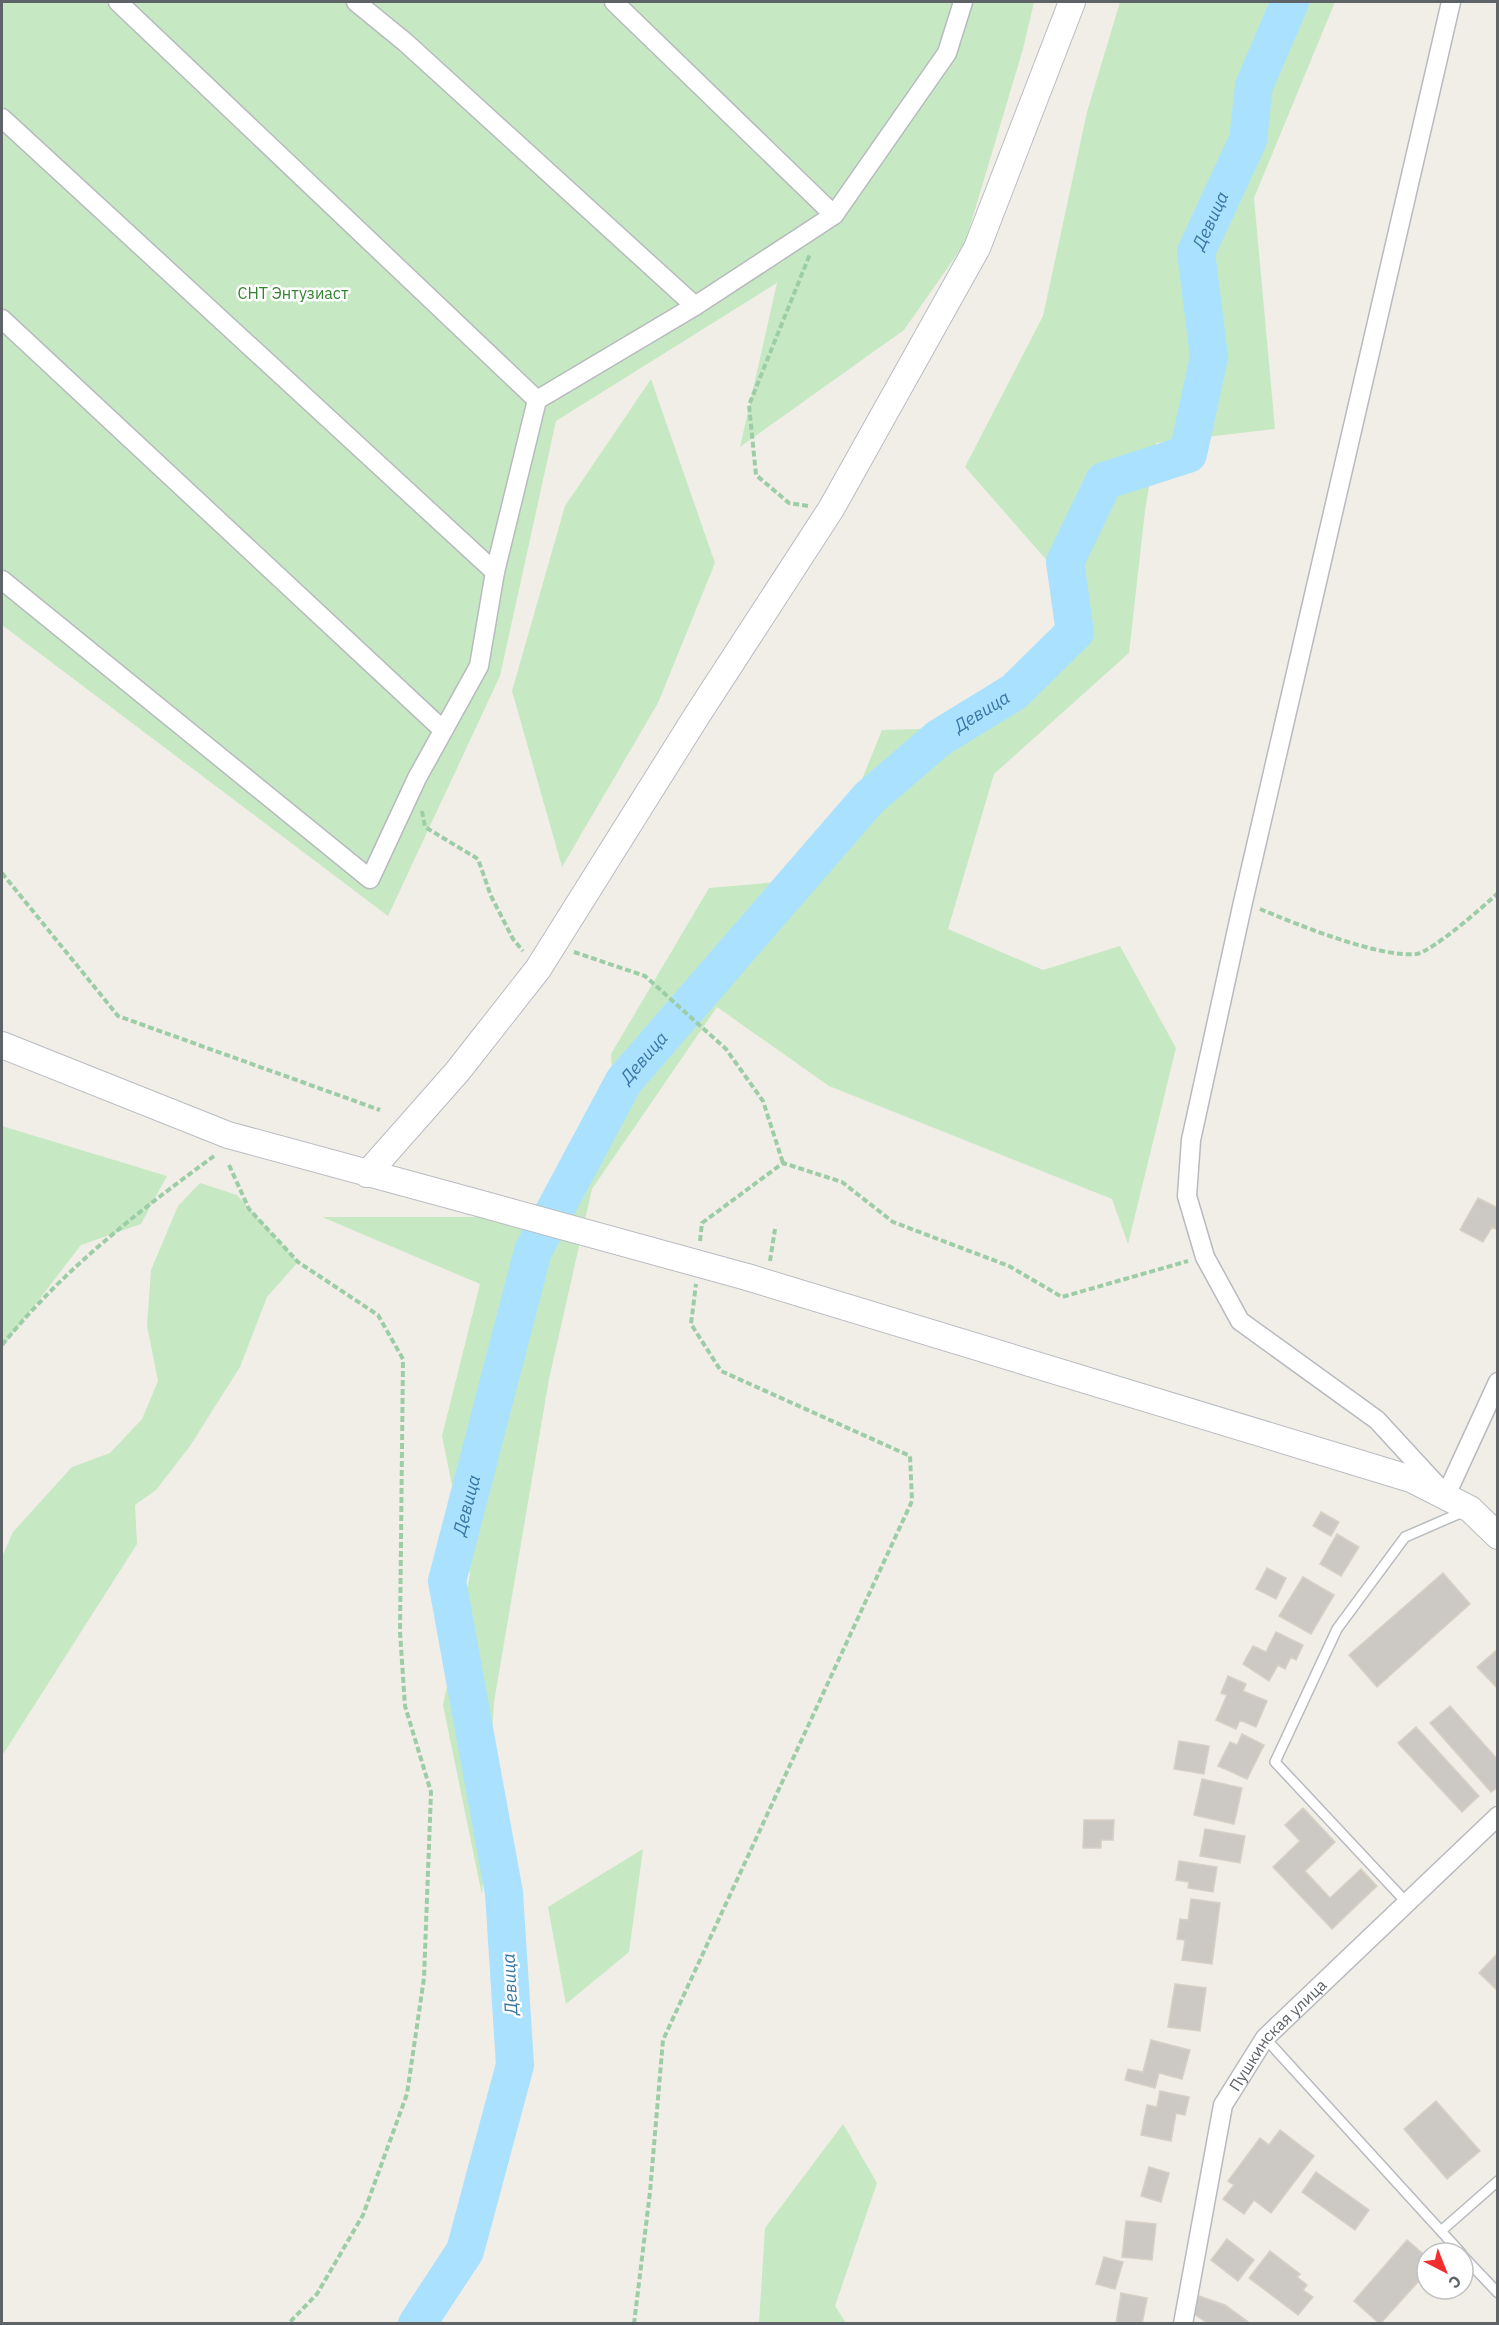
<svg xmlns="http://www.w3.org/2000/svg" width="1499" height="2325" font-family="'IBM Plex Sans',sans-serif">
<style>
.green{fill:#c6e9c3}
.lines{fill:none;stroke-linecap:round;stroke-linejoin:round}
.river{stroke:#a9e1ff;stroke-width:38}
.building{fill:#ccc9c4;stroke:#d6d0c5;stroke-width:1.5}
.lane-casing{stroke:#b7babe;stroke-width:12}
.street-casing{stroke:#b7babe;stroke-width:21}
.secondary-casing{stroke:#b8bcc1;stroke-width:28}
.path{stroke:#9ccda6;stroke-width:4;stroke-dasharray:6 3;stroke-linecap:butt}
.lane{stroke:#fff;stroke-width:9}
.street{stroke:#fff;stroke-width:18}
.secondary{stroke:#fff;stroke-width:26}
.secondary-bridge-casing{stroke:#b8bcc1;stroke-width:28;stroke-linecap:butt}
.secondary-bridge{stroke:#fff;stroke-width:26}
.labels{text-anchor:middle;stroke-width:5;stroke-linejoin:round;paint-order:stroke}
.park-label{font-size:16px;fill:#338430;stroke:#fff}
.street-label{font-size:16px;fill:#5e6368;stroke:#fff}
.water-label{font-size:18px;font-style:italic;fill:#3a77a5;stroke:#fff}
</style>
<rect width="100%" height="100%" fill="#f1eee7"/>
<path class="green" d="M 2,2 L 1034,2 L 1023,49 L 965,243 L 904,330 L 740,447 L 777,283 L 556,421 L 500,676 L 388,916 L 2,625 Z
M 1120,2 L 1335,2 L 1254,198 L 1275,429 L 1156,443 L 1145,511 L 1129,653 L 994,774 L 948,929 L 1043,970 L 1120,946 L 1176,1048 L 1128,1244 L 1112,1199 L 829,1086 L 717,1007 L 592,1189 L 549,1379 L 494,1702 L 482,1895 L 443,1705 L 470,1574 L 442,1436 L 480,1284 L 322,1217 L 522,1217 L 615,1130 L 611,1054 L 709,888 L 822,878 L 882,730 L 991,727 L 1086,605 L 965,467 L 1043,316 L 1087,112 Z
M 651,379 L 715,563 L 658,703 L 562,867 L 512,691 L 565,506 Z
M 2,1126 L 167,1176 L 141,1224 L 81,1245 L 2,1348 Z
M 200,1183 L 237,1195 L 298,1262 L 267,1297 L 240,1367 L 190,1446 L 156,1490 L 135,1505 L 137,1544 L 2,1756 L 2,1557 L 13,1532 L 72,1467 L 110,1453 L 142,1419 L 158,1381 L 147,1326 L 151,1270 L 178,1206 Z
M 643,1849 L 629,1952 L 566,2004 L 548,1907 Z
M 843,2124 L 877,2183 L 835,2306 L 846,2323 L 759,2323 L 765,2228 Z"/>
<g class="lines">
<path class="river" id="s1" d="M 417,2324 L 465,2251 L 515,2065 L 504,1893 L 447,1581 L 533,1251 L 624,1081 L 869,798 L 939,738 L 1014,692 L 1075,632 L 1065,562 L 1104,481 L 1188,454 L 1209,357 L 1196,252 L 1248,140 L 1254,86 L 1290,2"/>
</g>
<path class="building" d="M 1478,1198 L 1498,1208 L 1498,1230 L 1492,1227 L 1483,1242 L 1460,1230 Z
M 1321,1512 L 1339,1522 L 1331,1536 L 1313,1526 Z
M 1337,1534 L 1359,1547 L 1341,1576 L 1320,1564 Z
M 1267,1568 L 1286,1578 L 1276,1599 L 1256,1589 Z
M 1443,1573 L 1470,1604 L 1377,1687 L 1349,1655 Z
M 1303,1577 L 1334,1595 L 1311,1634 L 1279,1616 Z
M 1276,1632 L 1303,1645 L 1296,1660 L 1291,1657 L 1285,1669 L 1278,1665 L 1269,1681 L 1243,1664 L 1253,1646 L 1266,1652 Z
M 1498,1649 L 1498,1689 L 1477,1667 Z
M 1228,1676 L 1246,1684 L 1243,1691 L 1267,1701 L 1256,1727 L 1240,1720 L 1236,1729 L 1216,1720 L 1227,1695 L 1221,1693 Z
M 1450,1706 L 1498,1760 L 1498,1787 L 1491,1792 L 1430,1723 Z
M 1416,1727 L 1479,1796 L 1462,1812 L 1398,1743 Z
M 1242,1734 L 1264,1745 L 1247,1779 L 1218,1766 L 1230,1742 L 1237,1745 Z
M 1179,1741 L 1209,1746 L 1204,1774 L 1174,1769 Z
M 1202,1779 L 1242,1788 L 1234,1824 L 1194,1815 Z
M 1303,1808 L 1335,1842 L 1305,1871 L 1330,1898 L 1361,1869 L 1377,1886 L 1332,1929 L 1273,1867 L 1300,1841 L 1285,1825 Z
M 1084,1820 L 1114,1820 L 1113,1840 L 1101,1840 L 1101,1848 L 1083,1848 Z
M 1205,1829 L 1245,1836 L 1240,1863 L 1200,1856 Z
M 1179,1861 L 1217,1867 L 1213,1892 L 1188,1888 L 1189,1882 L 1176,1880 Z
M 1191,1899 L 1220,1903 L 1212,1964 L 1182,1960 L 1185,1940 L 1177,1939 L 1180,1919 L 1188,1920 Z
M 1496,1955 L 1498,1957 L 1498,1991 L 1479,1973 Z
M 1175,1984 L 1206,1988 L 1200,2031 L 1168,2027 Z
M 1151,2040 L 1190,2050 L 1182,2079 L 1159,2073 L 1155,2088 L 1125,2080 L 1128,2069 L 1143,2072 Z
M 1160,2091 L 1189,2097 L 1185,2115 L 1176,2113 L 1171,2141 L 1141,2135 L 1147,2105 L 1157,2107 Z
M 1436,2101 L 1480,2151 L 1447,2179 L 1404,2129 Z
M 1280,2130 L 1314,2156 L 1271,2213 L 1254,2200 L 1244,2214 L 1223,2199 L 1234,2185 L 1228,2181 L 1260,2138 L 1269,2145 Z
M 1149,2167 L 1169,2173 L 1161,2202 L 1141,2196 Z
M 1316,2172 L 1369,2210 L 1355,2230 L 1302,2192 Z
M 1126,2221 L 1156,2224 L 1152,2260 L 1122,2257 Z
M 1227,2239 L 1254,2260 L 1238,2281 L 1211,2260 Z
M 1407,2240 L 1427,2257 L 1427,2272 L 1380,2324 L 1354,2301 Z
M 1270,2251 L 1300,2274 L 1297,2277 L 1307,2285 L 1303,2290 L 1313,2297 L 1298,2315 L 1249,2278 Z
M 1104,2257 L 1123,2262 L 1115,2289 L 1096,2284 Z
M 1121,2293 L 1147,2298 L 1142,2324 L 1116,2324 Z
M 1199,2296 L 1225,2305 L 1251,2324 L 1209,2324 L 1191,2312 Z"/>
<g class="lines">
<defs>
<path id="lane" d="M 1407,1903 L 1275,1762 L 1337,1629 L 1405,1537 L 1465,1511
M 1265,2038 L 1461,2253
M 1441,2231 L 1498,2181
M 1463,2256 L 1498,2293"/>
<g id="street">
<path d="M 118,2 L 537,400"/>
<path d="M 356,2 L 405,42 L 695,306"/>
<path d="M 614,2 L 834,215"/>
<path d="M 1451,2 L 1243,902 L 1191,1140 L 1187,1196 L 1205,1257 L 1240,1321 L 1377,1420 L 1446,1495 L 1498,1382"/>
<path d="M 2,118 L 495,572"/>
<path d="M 2,319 L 443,730"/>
<path d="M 2,580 L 370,879 L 417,778 L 479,666 L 495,572 L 537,400 L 695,306 L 834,215 L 947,53 L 963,2"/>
<path id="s2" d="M 1183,2324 L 1223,2105 L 1265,2038 L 1498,1816"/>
</g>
<path id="secondary" d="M 2,1045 L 228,1135 L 471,1201
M 367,1174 L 457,1072 L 538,969 L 696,717 L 831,509 L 977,248 L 1072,2
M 747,1277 L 1411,1479 L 1470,1509 L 1498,1536"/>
</defs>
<use href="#lane" class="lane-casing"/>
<use href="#street" class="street-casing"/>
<use href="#secondary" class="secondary-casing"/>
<path class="path" d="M 808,506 L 789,503 L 756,475 L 749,405 L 810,254
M 422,811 L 425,827 L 478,859 L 491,896 L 513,939 L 523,951
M 2,873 L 118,1016 L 380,1110
M 1260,909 C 1296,924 1379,958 1416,954 C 1432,952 1484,906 1498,893
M 574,952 L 645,976 L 726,1049 L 763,1101 L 783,1163
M 229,1165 L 249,1209 L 298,1262 L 378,1315 L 403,1359 L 400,1632 L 405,1706 L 431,1792 L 424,1978 L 407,2094 L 363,2215 L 317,2294 L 288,2324
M 700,1241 L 702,1223 L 783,1163 L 842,1182 L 893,1222 L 1009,1266 L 1062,1297 L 1188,1261
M 770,1261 L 775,1229
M 2,1345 C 65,1268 135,1214 214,1156
M 634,2324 L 650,2192 L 663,2040 L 912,1501 L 910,1456 L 721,1371 L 691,1324 L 696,1284"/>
<use href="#lane" class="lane"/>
<use href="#street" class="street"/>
<use href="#secondary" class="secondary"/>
<defs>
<path id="secondary-bridge" d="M 471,1201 L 747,1277"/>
</defs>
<use href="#secondary-bridge" class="secondary-bridge-casing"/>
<use href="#secondary-bridge" class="secondary-bridge"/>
</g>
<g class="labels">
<g class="park-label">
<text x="293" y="299">СНТ Энтузиаст</text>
</g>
<g class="street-label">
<text dy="6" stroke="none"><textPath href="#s2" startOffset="312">Пушкинская улица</textPath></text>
</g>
<g class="water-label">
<text dy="6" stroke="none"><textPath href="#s1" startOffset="2432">Девица</textPath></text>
<text dy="6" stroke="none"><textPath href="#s1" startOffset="1820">Девица</textPath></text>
<text dy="6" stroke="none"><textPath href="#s1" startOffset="1334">Девица</textPath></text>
<text dy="6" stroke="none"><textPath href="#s1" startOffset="848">Девица</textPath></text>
<text transform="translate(510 1984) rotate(-93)" y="6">Девица</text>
</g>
</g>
<rect width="1499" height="2325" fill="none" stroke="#5e6368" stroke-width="6"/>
<g transform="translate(1445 2271) rotate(138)"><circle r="28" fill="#ffffff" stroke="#bfc1c3" stroke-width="1.5"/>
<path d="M0-4.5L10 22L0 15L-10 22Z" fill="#f22d2d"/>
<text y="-9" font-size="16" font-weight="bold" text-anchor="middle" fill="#5e6368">С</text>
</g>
</svg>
